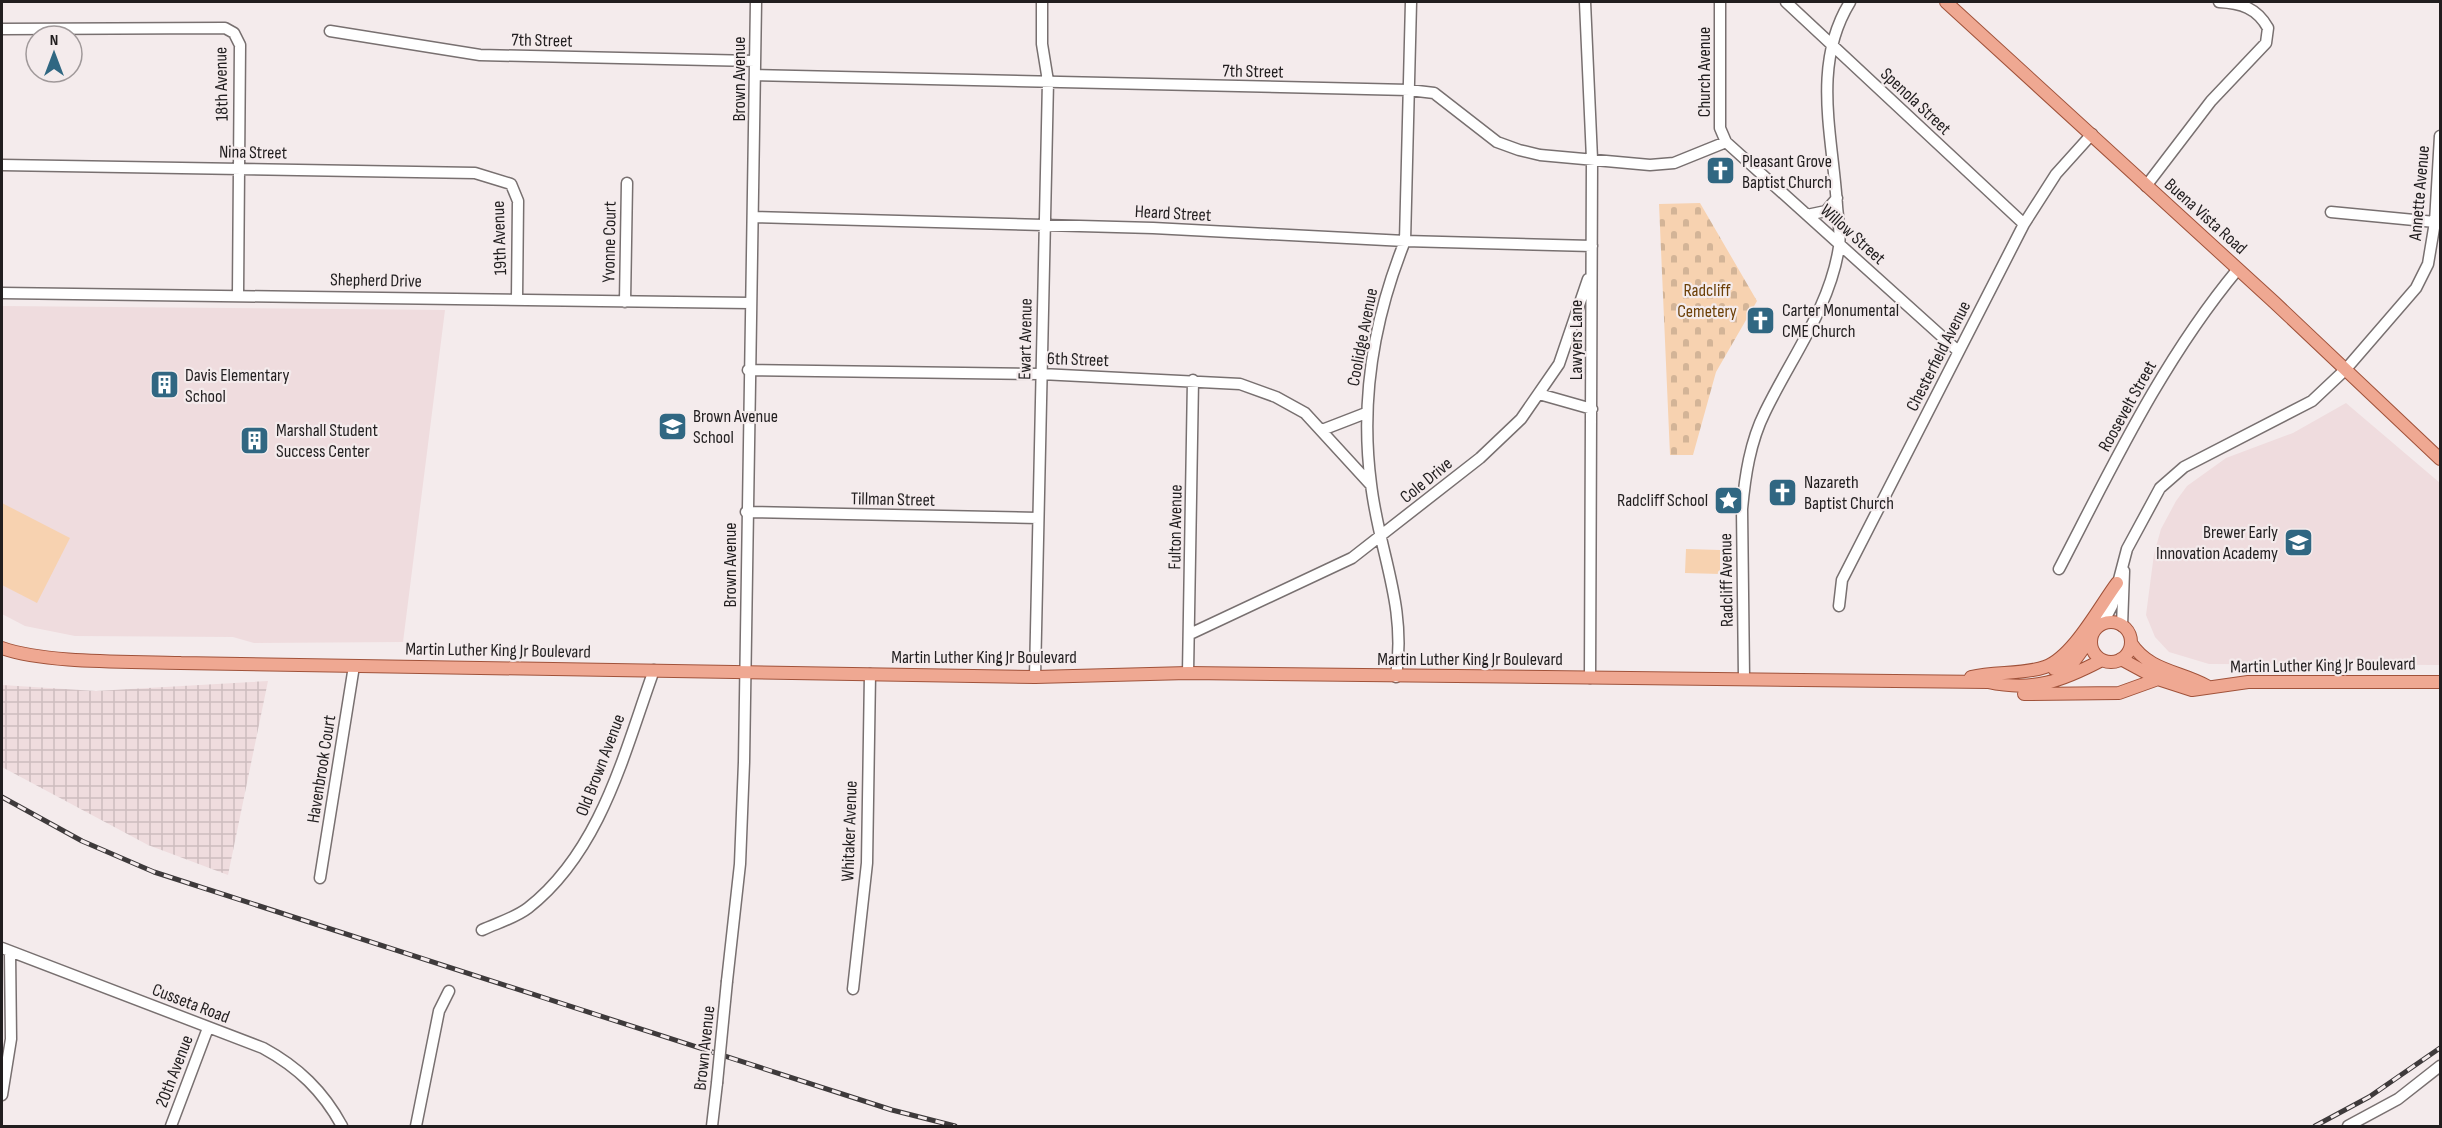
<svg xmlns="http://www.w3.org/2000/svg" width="2442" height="1128" font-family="'Sofia Sans Condensed',sans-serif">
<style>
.built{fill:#efdcde}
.industrial{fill:url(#industrial-grid)}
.cemetery{fill:url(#cemetery-stones)}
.park{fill:#f7d2b0}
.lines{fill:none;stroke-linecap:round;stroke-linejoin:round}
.minor-casing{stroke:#787070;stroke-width:13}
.major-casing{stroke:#a0523a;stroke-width:14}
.minor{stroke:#fff;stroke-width:10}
.major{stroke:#efa892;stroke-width:12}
.rail-casing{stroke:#3e3a3b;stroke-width:5}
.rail{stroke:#f4ebec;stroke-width:3;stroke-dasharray:9;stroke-linecap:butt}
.minor-bridge-casing{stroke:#787070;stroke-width:13;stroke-linecap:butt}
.minor-bridge{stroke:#fff;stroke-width:10}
.labels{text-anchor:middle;stroke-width:4.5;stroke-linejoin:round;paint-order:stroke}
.street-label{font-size:18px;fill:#211e1f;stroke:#f4ebec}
.poi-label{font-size:18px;fill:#211e1f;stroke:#f4ebec;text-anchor:start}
.park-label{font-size:18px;fill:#6c4008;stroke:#f4ebec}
</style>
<defs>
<pattern id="industrial-grid" width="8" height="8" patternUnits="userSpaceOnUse" patternTransform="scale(1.5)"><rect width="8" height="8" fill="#efdcde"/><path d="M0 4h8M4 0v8" fill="none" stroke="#cdbcbe"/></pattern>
<pattern id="cemetery-stones" width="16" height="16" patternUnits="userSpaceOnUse" patternTransform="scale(1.5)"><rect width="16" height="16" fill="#f7d2b0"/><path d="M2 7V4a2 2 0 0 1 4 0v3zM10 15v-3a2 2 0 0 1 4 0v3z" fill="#d3b497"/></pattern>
</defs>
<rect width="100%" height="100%" fill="#f4ebec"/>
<path class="built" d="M 2,306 L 445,310 L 403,642 L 254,643 L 233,637 L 75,636 L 25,626 L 2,614 Z
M 2346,403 L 2440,483 L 2440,665 L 2209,664 L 2169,652 L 2155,637 L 2146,615 L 2154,554 L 2161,529 L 2176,501 L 2187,486 L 2226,458 L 2293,433 Z"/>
<path class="industrial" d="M 268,681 L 228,875 L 148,845 L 2,767 L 2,685 L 96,691 Z"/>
<path class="cemetery" d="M 1700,203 L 1757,301 L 1716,372 L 1693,455 L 1670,455 L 1659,204 Z"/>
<path class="park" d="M 2,503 L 70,538 L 37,603 L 2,585 Z
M 1686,549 L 1720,550 L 1720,574 L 1685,573 Z"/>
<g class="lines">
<defs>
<path id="minor" d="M 1585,2 L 1592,159 L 1590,678
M 1720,2 L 1720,128 L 1726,142 L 1958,351
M 1786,2 L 2024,224
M 2,29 L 225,28 L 234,33 L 240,45 L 238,294
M 330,31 L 480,55 L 755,61
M 756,75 L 1409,90 L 1434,93 L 1497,142 L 1519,150 L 1540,155 L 1650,165 L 1674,163 L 1726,142
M 2,165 L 475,173 L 511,184 L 518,201 L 517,299
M 2146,186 L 2211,101 L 2266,43 L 2268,28 C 2257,8 2241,3 2219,2
M 2331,212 L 2435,222
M 1807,215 L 1826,211 L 1837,198
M 753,217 L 1153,228 L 1405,241 L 1592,246
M 2,293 L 750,303
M 625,302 L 627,183
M 748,370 L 1041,374 L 1240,384 L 1276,397 L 1305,413 L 1371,485
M 1539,394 L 1592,409
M 1322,430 L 1366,413
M 746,512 L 1038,518
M 2059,569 C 2113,465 2163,359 2238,269
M 1839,606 L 1842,580 L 2024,224 L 2056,174 L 2092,134
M 2103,623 L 2112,606 L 2127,549 L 2160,488 L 2184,467 L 2312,401 L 2346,369 L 2416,288 L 2428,264 L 2435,222 L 2440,136
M 2122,626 L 2124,571
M 1190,634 L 1352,558 L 1480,458 L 1521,419 L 1559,364 L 1588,279
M 1188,673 L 1193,380
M 1035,677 L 1048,81 L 1042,44 L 1042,2
M 1396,677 C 1407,604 1379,553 1371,484 C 1360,401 1374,318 1405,241 L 1411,2
M 1744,678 L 1742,509 C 1745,476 1750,442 1765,412 C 1791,358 1830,307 1839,247 C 1841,234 1838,219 1837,206 C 1833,137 1811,65 1850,2
M 320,878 L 354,666
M 482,930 C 497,923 515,918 528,908 C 601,851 624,753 654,670
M 2,948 L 263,1048 C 298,1067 323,1091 342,1126
M 727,981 L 740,864 L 744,762 L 756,2
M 853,989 L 867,863 L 870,674
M 2,1095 L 11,1039 L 10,952
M 171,1126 L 208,1028
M 416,1126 L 439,1011 L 449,991
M 712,1126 L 717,1083
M 2348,1126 L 2398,1099 L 2440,1066"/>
<path id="major" d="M 1946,2 L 2274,302 L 2440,459
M2091 642a20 20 0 1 1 40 0a20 20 0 1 1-40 0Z
M 2131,643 C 2149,671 2180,671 2207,686
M 2,648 C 48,664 130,661 181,663 L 1035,677 L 1188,673 L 1988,682 C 2033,692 2062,681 2102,660
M 2121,659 L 2158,679 L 2192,690 L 2248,682 L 2440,682
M 2054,669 L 2075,660 L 2091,638
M 1971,677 C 1995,671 2021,675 2045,667 C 2073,657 2099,607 2117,583
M 2024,694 L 2119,693 L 2158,679"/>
</defs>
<use href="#minor" class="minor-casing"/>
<use href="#major" class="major-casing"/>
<use href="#minor" class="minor"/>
<use href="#major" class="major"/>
<defs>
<path id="rail" d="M 2,797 L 82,841 L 154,872 L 892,1110 L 955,1126
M 2315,1126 L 2369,1097 L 2440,1048"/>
</defs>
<use href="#rail" class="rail-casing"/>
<use href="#rail" class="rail"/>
<defs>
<path id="minor-bridge" d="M 717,1083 L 727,981"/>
</defs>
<use href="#minor-bridge" class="minor-bridge-casing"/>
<use href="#minor-bridge" class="minor-bridge"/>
</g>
<defs>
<symbol id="church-square" viewBox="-11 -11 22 22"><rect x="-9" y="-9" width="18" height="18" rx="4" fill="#306782" stroke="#f4ebec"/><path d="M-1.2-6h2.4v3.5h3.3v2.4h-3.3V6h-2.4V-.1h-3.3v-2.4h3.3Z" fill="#fff"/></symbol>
<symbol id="building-square" viewBox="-11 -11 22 22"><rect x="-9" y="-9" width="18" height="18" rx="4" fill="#306782" stroke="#f4ebec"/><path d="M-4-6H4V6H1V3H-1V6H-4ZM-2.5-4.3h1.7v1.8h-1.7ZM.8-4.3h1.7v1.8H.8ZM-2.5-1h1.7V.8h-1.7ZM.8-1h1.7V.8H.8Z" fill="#fff"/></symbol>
<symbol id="school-square" viewBox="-11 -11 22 22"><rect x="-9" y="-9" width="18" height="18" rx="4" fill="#306782" stroke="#f4ebec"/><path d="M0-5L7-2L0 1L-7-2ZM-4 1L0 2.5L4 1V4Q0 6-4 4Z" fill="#fff"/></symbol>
<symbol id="sight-square" viewBox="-11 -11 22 22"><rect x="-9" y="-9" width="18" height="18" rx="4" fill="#306782" stroke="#f4ebec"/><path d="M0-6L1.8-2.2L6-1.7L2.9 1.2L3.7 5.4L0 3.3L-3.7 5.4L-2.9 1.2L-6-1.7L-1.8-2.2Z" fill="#fff"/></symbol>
</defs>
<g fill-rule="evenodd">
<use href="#church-square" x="1704" y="154" width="33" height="33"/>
<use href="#church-square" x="1744" y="304" width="33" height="33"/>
<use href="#building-square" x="148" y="368" width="33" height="33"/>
<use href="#school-square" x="656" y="410" width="33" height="33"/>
<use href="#building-square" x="238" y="424" width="33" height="33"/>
<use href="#church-square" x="1766" y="476" width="33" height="33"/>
<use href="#sight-square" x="1712" y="484" width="33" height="33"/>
<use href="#school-square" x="2282" y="526" width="33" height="33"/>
</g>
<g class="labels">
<g class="street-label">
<text transform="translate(542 40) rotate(1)" y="6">7th Street</text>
<text transform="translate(1253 71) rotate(1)" y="6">7th Street</text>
<text transform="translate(1704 72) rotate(-90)" y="6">Church Avenue</text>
<text transform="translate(739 79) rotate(-90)" y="6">Brown Avenue</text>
<text transform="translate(221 84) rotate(-91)" y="6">18th Avenue</text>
<text transform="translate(1916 101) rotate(43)" y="6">Spenola Street</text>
<text transform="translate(253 152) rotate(1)" y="6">Nina Street</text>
<text transform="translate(2419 193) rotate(-85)" y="6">Annette Avenue</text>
<text transform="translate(1173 213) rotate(3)" y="6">Heard Street</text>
<text transform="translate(2206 216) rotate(42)" y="6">Buena Vista Road</text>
<text transform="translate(1853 234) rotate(42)" y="6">Willow Street</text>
<text transform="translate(499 238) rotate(-92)" y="6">19th Avenue</text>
<text transform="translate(609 242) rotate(-89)" y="6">Yvonne Court</text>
<text transform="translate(376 280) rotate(1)" y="6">Shepherd Drive</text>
<text transform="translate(1362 337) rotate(-79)" y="6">Coolidge Avenue</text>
<text transform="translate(1025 339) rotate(-89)" y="6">Ewart Avenue</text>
<text transform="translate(1576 340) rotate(-90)" y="6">Lawyers Lane</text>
<text transform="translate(1938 356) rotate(-63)" y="6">Chesterfield Avenue</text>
<text transform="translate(1078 359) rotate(2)" y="6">6th Street</text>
<text transform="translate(2127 406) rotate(-61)" y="6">Roosevelt Street</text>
<text transform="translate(1426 480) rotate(-39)" y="6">Cole Drive</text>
<text transform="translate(893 499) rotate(1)" y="6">Tillman Street</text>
<text transform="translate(1175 527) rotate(-89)" y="6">Fulton Avenue</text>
<text transform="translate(730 565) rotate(-90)" y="6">Brown Avenue</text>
<text transform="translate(1726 580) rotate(-91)" y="6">Radcliff Avenue</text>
<text transform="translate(498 650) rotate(1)" y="6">Martin Luther King Jr Boulevard</text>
<text x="984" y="663">Martin Luther King Jr Boulevard</text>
<text x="1470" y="665">Martin Luther King Jr Boulevard</text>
<text transform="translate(2323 665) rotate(-1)" y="6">Martin Luther King Jr Boulevard</text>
<text transform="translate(600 765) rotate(-69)" y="6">Old Brown Avenue</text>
<text transform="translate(321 769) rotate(-81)" y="6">Havenbrook Court</text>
<text transform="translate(849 831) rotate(-88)" y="6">Whitaker Avenue</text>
<text transform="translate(191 1003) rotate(21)" y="6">Cusseta Road</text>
<text transform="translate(704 1048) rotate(-84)" y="6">Brown Avenue</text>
<text transform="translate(174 1071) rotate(-69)" y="6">20th Avenue</text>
</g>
<g class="poi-label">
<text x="1742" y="167">Pleasant Grove<tspan x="1742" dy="21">Baptist Church</tspan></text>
<text x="1782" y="316">Carter Monumental<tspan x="1782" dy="21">CME Church</tspan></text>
<text x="185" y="381">Davis Elementary<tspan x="185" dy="21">School</tspan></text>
<text x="693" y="422">Brown Avenue<tspan x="693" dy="21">School</tspan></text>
<text x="276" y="436">Marshall Student<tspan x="276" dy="21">Success Center</tspan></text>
<text x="1804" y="488">Nazareth<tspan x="1804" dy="21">Baptist Church</tspan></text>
<text x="1708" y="506" text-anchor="end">Radcliff School</text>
<text x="2278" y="538" text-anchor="end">Brewer Early<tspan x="2278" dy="21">Innovation Academy</tspan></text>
</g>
<g class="park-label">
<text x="1707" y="296">Radcliff<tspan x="1707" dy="21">Cemetery</tspan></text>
</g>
</g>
<rect width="2442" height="1128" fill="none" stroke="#211e1f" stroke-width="6"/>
<g transform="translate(54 54)"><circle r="28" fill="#f4ebec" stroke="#a0999a" stroke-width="1.5"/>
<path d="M0-4.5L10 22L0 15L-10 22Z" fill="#306782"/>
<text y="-9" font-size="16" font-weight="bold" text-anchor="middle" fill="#211e1f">N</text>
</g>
</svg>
